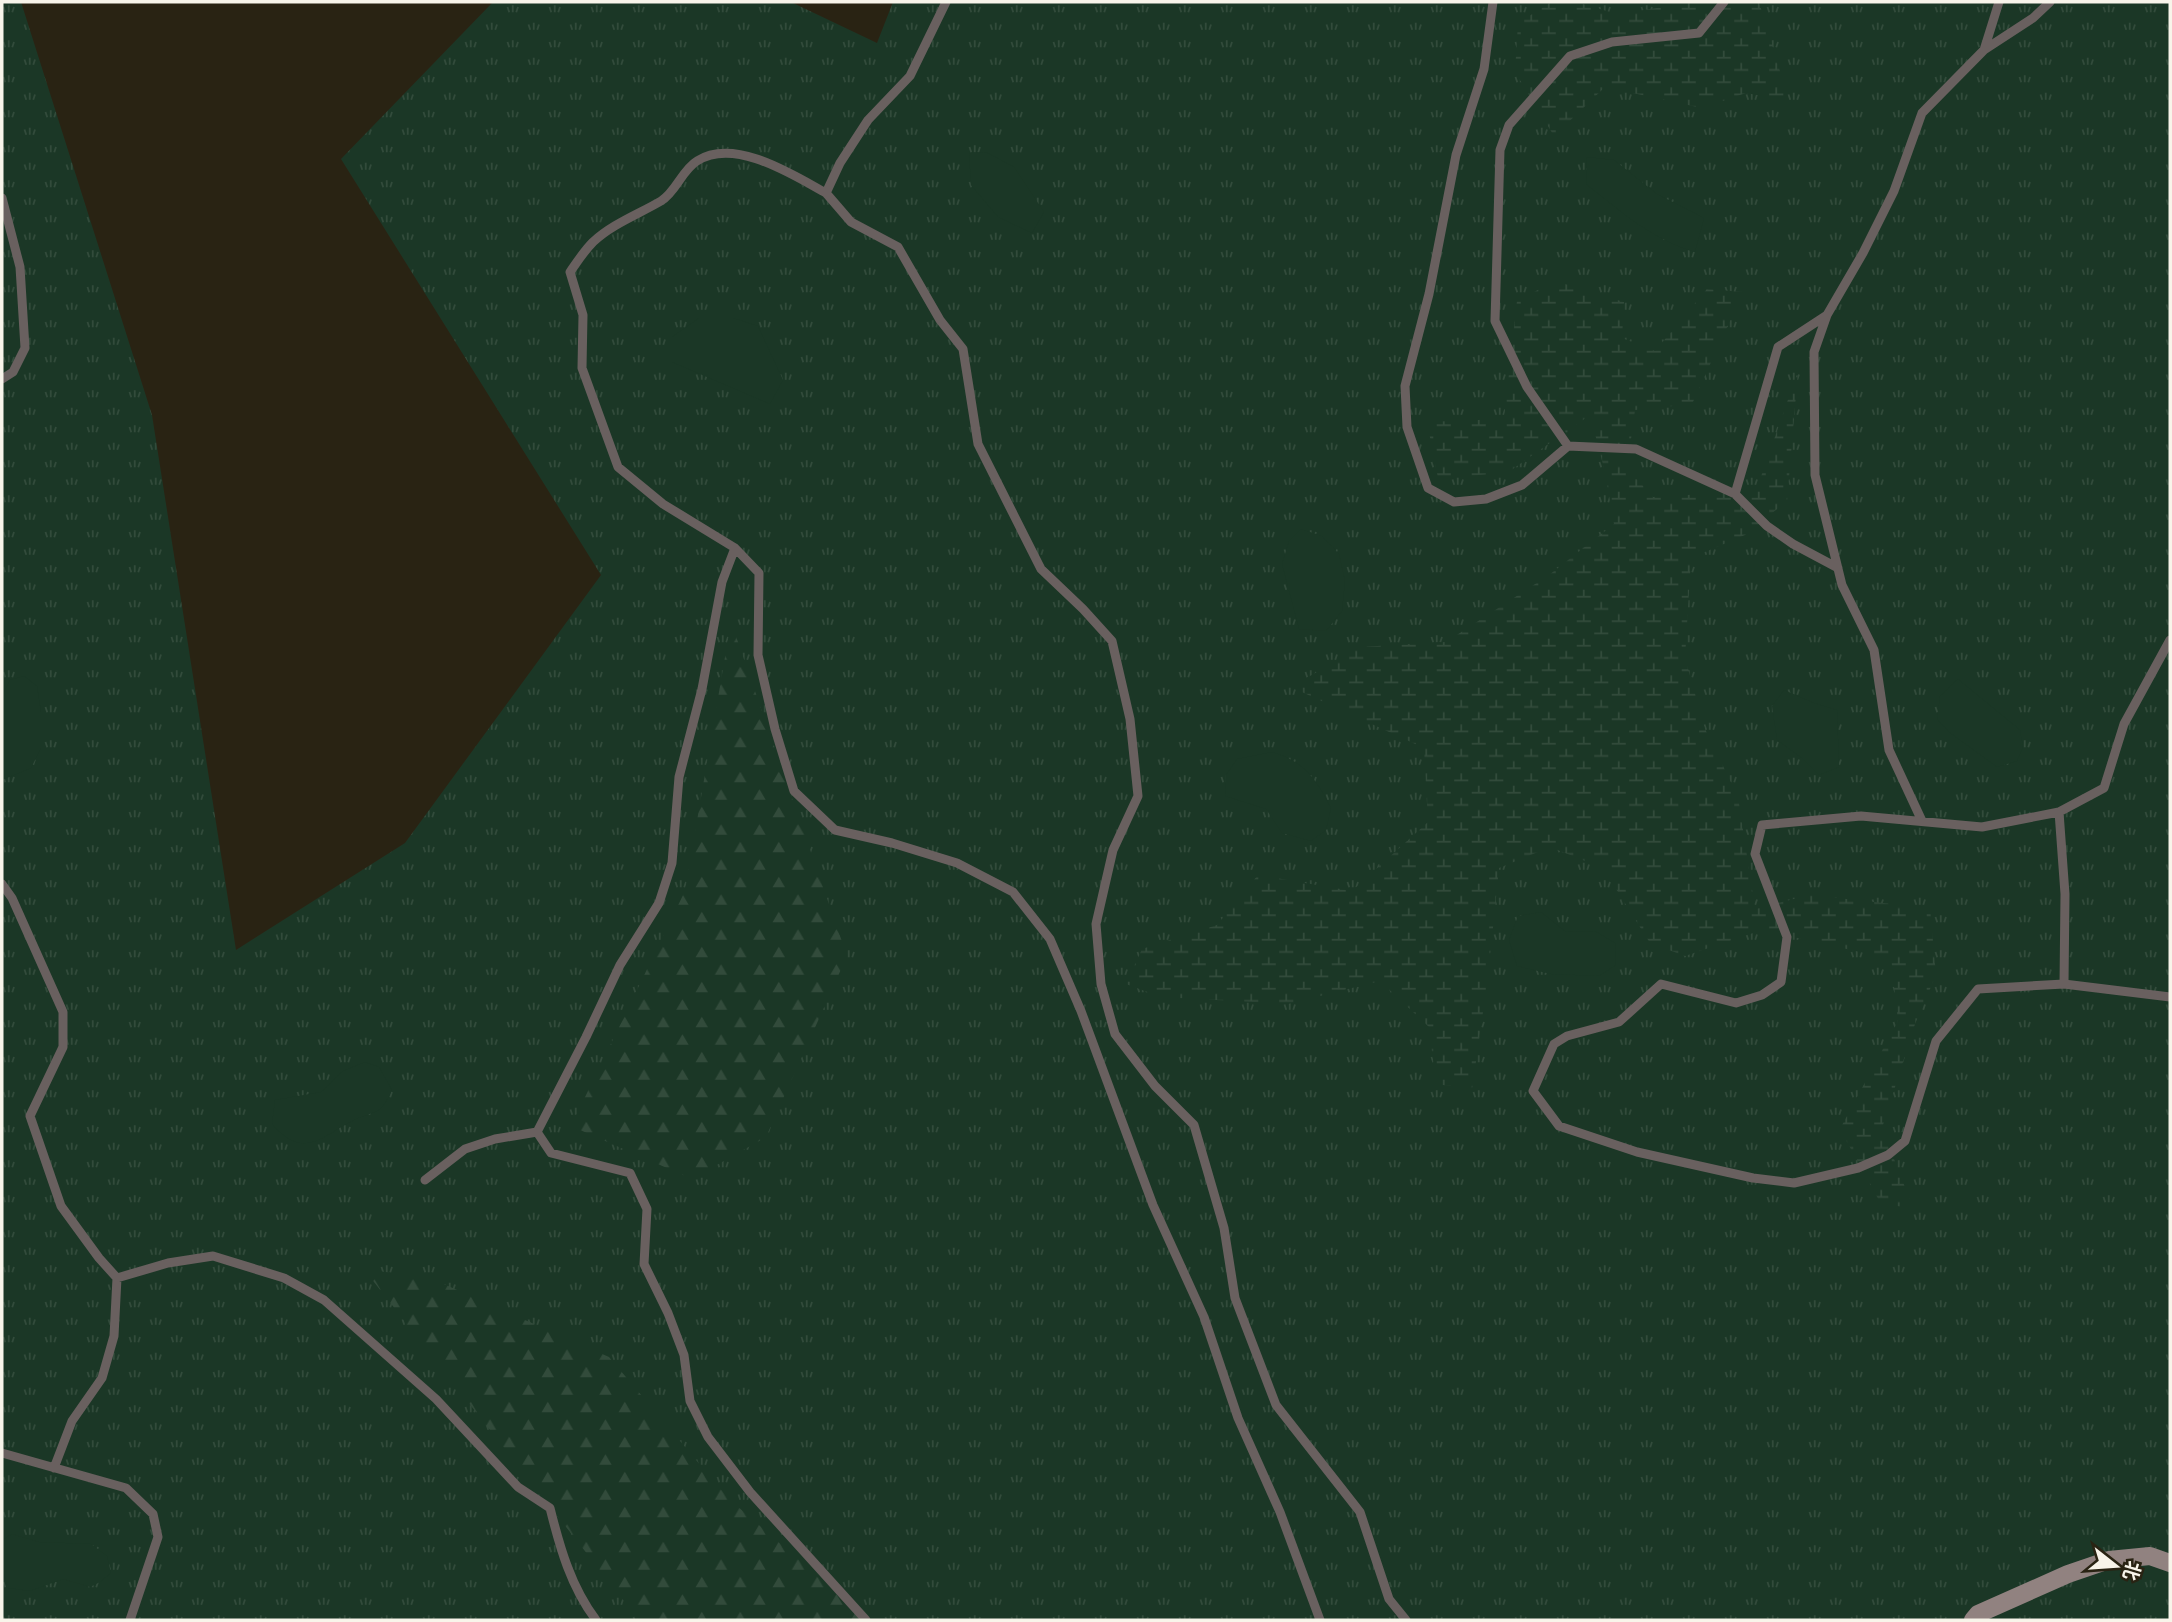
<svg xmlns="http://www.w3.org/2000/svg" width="2172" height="1622" font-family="Helvetica,'Noto Sans SC',sans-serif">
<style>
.grass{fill:url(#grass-tufts)}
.forest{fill:url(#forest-firs)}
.wetland{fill:url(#wetland-marsh)}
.park{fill:#1b3726}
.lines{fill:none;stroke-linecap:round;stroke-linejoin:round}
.lane{stroke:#69605f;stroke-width:9}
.secondary{stroke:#918280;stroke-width:18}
</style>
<defs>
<pattern id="grass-tufts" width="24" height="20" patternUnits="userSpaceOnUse" patternTransform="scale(1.75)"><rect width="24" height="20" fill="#1b3726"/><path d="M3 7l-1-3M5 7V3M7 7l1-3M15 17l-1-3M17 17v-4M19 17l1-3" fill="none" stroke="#324b3b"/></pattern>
<pattern id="forest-firs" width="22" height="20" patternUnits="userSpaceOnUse" patternTransform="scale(1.75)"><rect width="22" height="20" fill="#1b3726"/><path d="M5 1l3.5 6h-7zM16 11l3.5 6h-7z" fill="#324b3b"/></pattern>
<pattern id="wetland-marsh" width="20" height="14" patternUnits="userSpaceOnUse" patternTransform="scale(1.75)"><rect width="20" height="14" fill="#1b3726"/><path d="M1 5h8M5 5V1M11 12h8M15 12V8" fill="none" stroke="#324b3b"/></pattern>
</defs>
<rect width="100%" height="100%" fill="#292313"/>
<path class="grass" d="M 2,2 L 21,2 L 152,415 L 236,950 L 405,843 L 601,575 L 341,159 L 493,2 L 791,2 L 877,43 L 893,2 L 2170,2 L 2170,1620 L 2,1620 Z"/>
<path class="forest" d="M 731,622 L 847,956 L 766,1137 L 692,1179 L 571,1126 L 685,891 Z
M 363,1268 L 439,1282 L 609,1357 L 729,1499 L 868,1620 L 639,1620 Z"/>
<path class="wetland" d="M 1551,2 L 1576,2 L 1617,14 L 1697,2 L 1759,2 L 1789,101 L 1746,93 L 1702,108 L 1605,87 L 1554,136 L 1515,72 L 1518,23 Z
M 1555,281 L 1624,302 L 1622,338 L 1655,351 L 1707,289 L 1743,292 L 1692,404 L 1635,410 L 1627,468 L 1653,497 L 1756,491 L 1798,371 L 1787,501 L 1745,535 L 1691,558 L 1685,658 L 1705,729 L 1738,797 L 1755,909 L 1809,895 L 1930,908 L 1936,975 L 1915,1024 L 1882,1128 L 1913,1208 L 1881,1204 L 1840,1129 L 1898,1021 L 1891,959 L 1762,930 L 1685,956 L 1650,943 L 1603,868 L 1550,847 L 1499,868 L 1488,977 L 1472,1089 L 1436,1084 L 1429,1027 L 1380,981 L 1288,1004 L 1161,997 L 1126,984 L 1142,949 L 1217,925 L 1258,875 L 1352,891 L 1428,822 L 1424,748 L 1291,687 L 1360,647 L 1446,642 L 1549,575 L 1614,524 L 1605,472 L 1590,415 L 1507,473 L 1438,478 L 1427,422 L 1504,419 L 1517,301 Z"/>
<path class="park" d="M 986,152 L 1014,167 L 1044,212 L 1032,233 L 998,217 L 971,185 L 969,153 Z
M 1587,157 L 1614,160 L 1657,194 L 1704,218 L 1695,252 C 1653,240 1620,211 1586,184 Z
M 699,318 L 733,318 L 758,326 L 783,380 L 770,404 L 672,362 L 672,337 Z
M 1301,529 L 1322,536 L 1339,554 L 1345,581 L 1342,611 L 1326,631 L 1299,629 L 1282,564 L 1289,541 Z
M 24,676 L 37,686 L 41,712 L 41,748 L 31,768 L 2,780 L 2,696 L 10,680 Z
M 1958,679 L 2020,730 L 2023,747 L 2017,761 L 1997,767 L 1949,732 L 1937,719 L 1940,696 Z
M 1784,690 L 1814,703 L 1837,710 L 1839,767 L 1819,775 L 1802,758 L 1777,740 L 1772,706 Z
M 1272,752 C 1304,761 1316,779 1331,808 L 1326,830 L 1311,841 L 1282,833 L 1266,809 L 1225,796 L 1226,775 L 1237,759 Z
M 1541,912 L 1566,932 L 1595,931 L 1615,943 L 1616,965 L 1599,976 L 1551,974 L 1517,966 L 1509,940 L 1518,916 Z
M 365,1062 L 379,1067 L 392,1090 C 389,1096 385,1105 380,1109 C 373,1114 362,1116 354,1120 C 322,1136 304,1161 272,1124 L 275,1100 L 321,1092 L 343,1071 Z
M 12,1534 L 39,1542 L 91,1544 L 107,1556 L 111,1573 L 100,1582 L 90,1587 L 63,1579 L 30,1591 L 8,1588 L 2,1567 L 2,1540 Z"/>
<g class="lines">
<path class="lane" d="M 946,2 L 910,76 L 868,120 L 840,163 L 826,193 L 851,222 L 898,247 L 940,320 L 963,349 L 978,444 L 1041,569 L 1083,609 L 1112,641 L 1130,719 L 1138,796 L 1113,850 L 1096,924 L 1101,984 L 1115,1034 L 1155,1086 L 1194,1125 L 1224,1228 L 1235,1298 L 1276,1405 L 1360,1512 L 1389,1599 L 1406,1620
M 1493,2 L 1484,69 L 1456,155 L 1429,294 L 1405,386 L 1407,427 L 1428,488 L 1454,502 L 1486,499 L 1522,485 L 1568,446 L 1636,449 L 1735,494 L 1767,526 L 1793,544 L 1838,568
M 1984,50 L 1999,2
M 2,198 L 20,267 L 25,348 L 13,372 L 2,379
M 1568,446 L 1527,387 L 1495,321 L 1500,150 L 1509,125 L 1570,56 L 1612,42 L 1699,33 L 1724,2
M 1735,494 L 1778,347 L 1827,315
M 735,548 L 663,504 L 618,467 L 582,368 L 583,315 L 570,272 C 577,262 584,251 593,242 C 612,224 639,214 661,201 C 676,192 682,170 697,161 C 735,137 793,175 826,193
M 2170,640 L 2124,724 L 2104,788 L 2059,812 L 1982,827 L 1861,816 L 1762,825 L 1755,854 L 1787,937 L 1781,982 L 1762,995 L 1736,1003 L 1661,984 L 1619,1022 L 1567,1036 L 1554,1044 L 1533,1091 L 1559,1126 L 1637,1152 L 1753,1178 L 1794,1183 L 1858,1168 L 1888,1155 L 1905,1141 L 1936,1041 L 1978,989 L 2064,984 L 2170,997
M 2059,812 L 2065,894 L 2064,984
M 1922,821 L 1889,750 L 1874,650 L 1842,585 L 1815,475 L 1814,352 L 1827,315 L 1863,253 L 1894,191 L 1922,113 L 1984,50 L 2033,18 L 2050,2
M 2,884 L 12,898 L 63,1012 L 63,1047 L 30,1116 L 61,1206 L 99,1258 L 117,1278 L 168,1263 L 213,1256 L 284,1278 L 324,1300 L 436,1399 L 518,1487 L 550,1508 C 560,1548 571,1587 596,1620
M 425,1180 L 465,1149 L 495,1139 L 537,1132
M 2,1453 L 126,1488 L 153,1514 L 158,1537 L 130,1620
M 54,1468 L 72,1421 L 102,1378 L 114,1336 L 117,1278
M 866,1620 L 750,1492 L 708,1437 L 690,1401 L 684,1355 L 668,1313 L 644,1264 L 647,1209 L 630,1173 L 551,1153 L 537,1132 L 586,1037 L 620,965 L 659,903 L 672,863 L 679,777 L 702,689 L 722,582 L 735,548 L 759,573 L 758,655 L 775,729 L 794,791 L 835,830 L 892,843 L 957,863 L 1013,892 L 1050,939 L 1081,1011 L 1153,1205 L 1204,1317 L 1238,1418 L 1280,1512 L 1320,1620"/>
<path class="secondary" d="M 1973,1620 L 1978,1614 L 2068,1574 L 2109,1560 L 2150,1556 L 2170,1563"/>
</g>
<rect width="2172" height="1622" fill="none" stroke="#f8f4ea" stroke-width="7"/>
<g transform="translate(2116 1566) rotate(107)" stroke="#292313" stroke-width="5" paint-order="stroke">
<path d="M0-5L12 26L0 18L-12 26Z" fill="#f8f4ea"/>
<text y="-10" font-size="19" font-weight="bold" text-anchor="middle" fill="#f8f4ea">北</text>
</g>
</svg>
